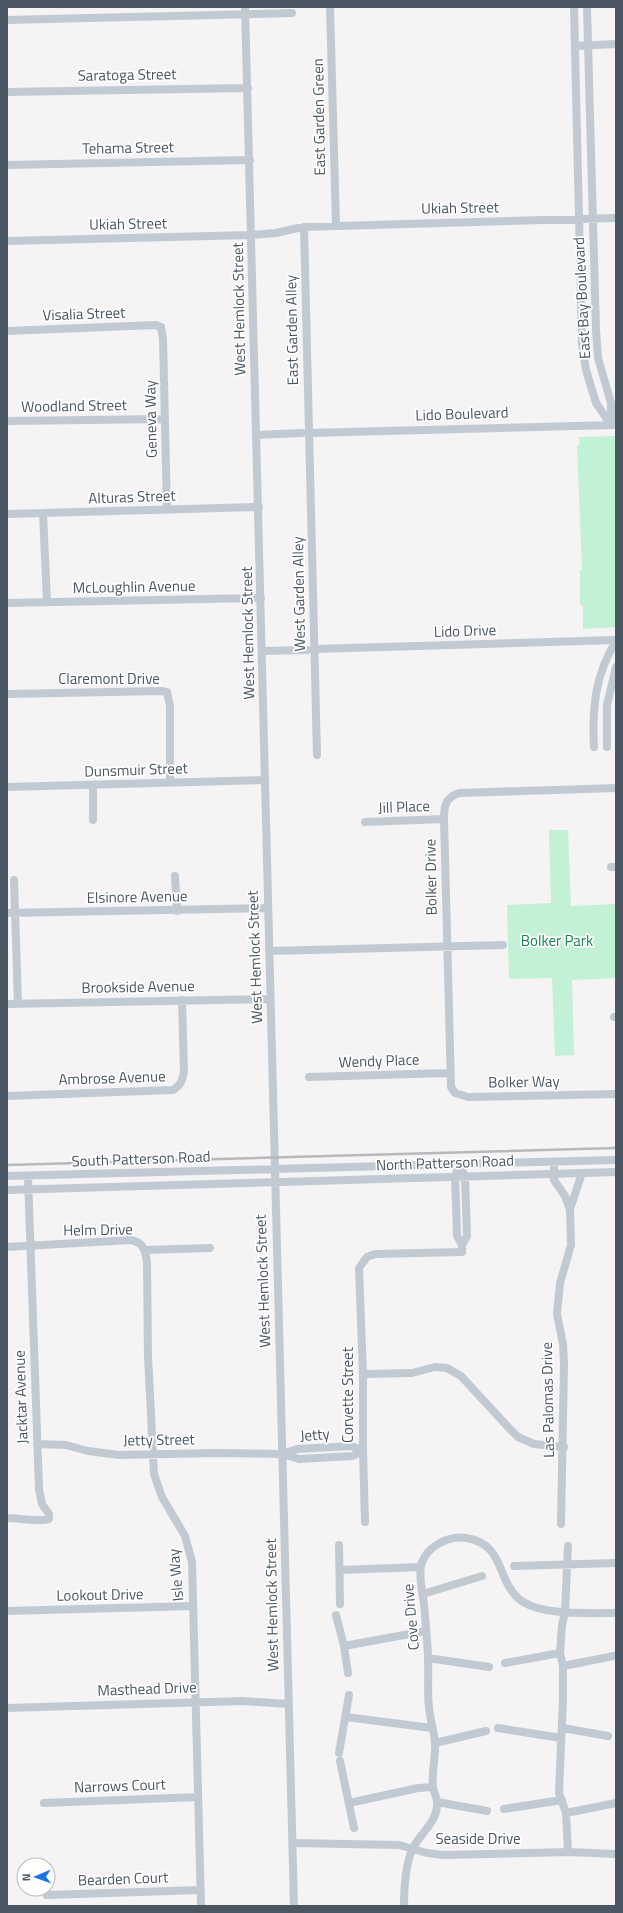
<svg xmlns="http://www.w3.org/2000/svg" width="623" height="1913" font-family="'Titillium Web',sans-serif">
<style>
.green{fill:#c3f1d5}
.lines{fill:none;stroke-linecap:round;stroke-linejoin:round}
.minor{stroke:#c1cad2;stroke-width:8}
.rail{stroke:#b5b8bd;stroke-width:2.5}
.labels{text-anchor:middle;stroke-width:3.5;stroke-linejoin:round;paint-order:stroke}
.street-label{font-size:15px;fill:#4a5661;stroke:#fff}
.park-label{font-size:15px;fill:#17864f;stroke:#fff}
</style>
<rect width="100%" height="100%" fill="#f5f3f3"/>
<path class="green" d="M 616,436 L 616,627 L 583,629 L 583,606 L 580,605 L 580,570 L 582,570 L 577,445 L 580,445 L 579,437 Z
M 549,830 L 568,830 L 571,906 L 616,904 L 616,978 L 572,980 L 574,1055 L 555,1056 L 552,978 L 509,979 L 507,905 L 551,903 Z"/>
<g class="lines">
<path class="minor" d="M 245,7 L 294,1906
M 330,7 L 336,225
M 574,7 L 582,344 L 586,370 L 596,403 L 611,425
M 587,7 L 596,330 L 598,358 L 611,403 L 611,425
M 7,20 L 292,13
M 575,46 L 616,44
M 7,92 L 248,88
M 7,165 L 250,160
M 7,241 L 252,235 L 276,233 L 298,228
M 7,331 L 156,325 L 161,327 L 163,339 L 167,510
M 7,421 L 165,419
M 309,433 L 614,425
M 257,435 L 302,433
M 43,513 L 47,602
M 7,514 L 259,507
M 7,603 L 261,598
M 315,649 L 616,640
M 262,651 L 307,650
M 7,694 L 161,691 L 167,692 L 170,706 L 170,783
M 594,747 C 592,708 595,675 616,641
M 607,747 L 607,705 L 616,667
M 317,755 L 304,227 L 616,218
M 93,785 L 93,820
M 7,787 L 265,780
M 616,788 L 459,793 C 445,798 444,806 444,819 L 451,1087 L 455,1093 L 468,1097 L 616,1094
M 365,822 L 444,819
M 611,867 L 616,867
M 175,876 L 177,911
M 14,880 L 18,1004
M 7,913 L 267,908
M 269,951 L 503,945
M 7,1004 L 270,999
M 614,1017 L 616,1017
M 309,1077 L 449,1073
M 7,1096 L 173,1090 C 181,1085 182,1081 184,1072 L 182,1000
M 554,1162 L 554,1180 L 565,1196 L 570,1210 L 571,1245 L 560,1283 L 557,1314 L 563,1344 L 564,1364 L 561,1524
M 457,1171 L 455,1176 L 457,1236 L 462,1245
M 7,1176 L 616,1160
M 7,1190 L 616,1172
M 570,1209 L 582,1173
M 7,1247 L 131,1240 C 144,1243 145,1250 147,1262 L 148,1356 L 154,1474 L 162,1497 L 185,1536 L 192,1562 L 201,1906
M 145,1250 L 210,1248
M 363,1374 L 412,1373 L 435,1367 L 447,1368 L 461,1376 L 509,1428 L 518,1437 L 534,1444 L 564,1447
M 37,1444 L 66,1445 L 88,1451 L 119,1455 L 215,1453 L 283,1454 L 297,1449 L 351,1446 L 363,1451
M 283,1454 L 299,1459 L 353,1456 L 363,1451
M 7,1518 C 18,1518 41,1522 49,1519 L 49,1514 L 42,1504 L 39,1489 L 28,1176
M 365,1522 L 363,1451 L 363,1374 L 359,1268 L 367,1257 L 375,1254 L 462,1252 L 462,1245 L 467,1236 L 465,1176 L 463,1172
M 339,1545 L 340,1604
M 514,1566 L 616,1563
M 340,1570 L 421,1567
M 423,1594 L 482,1576
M 7,1611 L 193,1606
M 336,1615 L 344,1646 L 348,1673
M 344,1646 L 426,1631
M 428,1658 L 489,1667
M 505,1663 L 560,1653
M 563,1666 L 614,1656
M 7,1708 L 242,1701 L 289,1704
M 346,1717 L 432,1728
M 498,1728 L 561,1738
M 563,1728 L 608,1736
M 435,1743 L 486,1731
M 339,1753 L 349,1695
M 340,1761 L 354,1828
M 437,1802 L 487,1811
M 44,1803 L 198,1797
M 349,1803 L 418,1788 L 433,1787
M 504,1809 L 562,1800
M 566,1813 L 616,1803
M 293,1843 L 399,1845 L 427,1853 L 443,1855 L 568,1852 L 616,1854
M 568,1852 L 566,1813 L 559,1793 L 563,1699 L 563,1666 L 560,1653 L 562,1625 L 565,1612 L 568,1546
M 47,1895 L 200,1890
M 404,1906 C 404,1887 405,1867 412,1850 C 419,1834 439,1821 437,1802 C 437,1797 434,1793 433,1788 C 431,1773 436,1757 435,1743 C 434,1731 430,1719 429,1707 C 427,1691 429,1675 428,1659 C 428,1645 426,1630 425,1616 C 425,1602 418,1579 421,1565 C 426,1547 448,1535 466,1538 C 505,1544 496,1579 519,1599 C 539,1616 590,1613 616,1613"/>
<path class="rail" d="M 7,1165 L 616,1148"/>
</g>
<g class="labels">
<g class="street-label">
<text transform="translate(127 75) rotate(-1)" y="5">Saratoga Street</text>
<text transform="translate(319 117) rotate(-91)" y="5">East Garden Green</text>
<text transform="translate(128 148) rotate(-1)" y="5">Tehama Street</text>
<text transform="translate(460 208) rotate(-1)" y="5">Ukiah Street</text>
<text transform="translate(128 224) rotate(-1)" y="5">Ukiah Street</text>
<text transform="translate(582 298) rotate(-93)" y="5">East Bay Boulevard</text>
<text transform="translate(239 309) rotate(-91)" y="5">West Hemlock Street</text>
<text transform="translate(84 314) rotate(-2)" y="5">Visalia Street</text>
<text transform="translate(292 330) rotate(-91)" y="5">East Garden Alley</text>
<text transform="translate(74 406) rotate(-1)" y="5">Woodland Street</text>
<text transform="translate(462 414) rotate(-2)" y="5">Lido Boulevard</text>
<text transform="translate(151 419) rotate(-91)" y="5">Geneva Way</text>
<text transform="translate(132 497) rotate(-2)" y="5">Alturas Street</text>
<text transform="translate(134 587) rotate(-1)" y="5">McLoughlin Avenue</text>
<text transform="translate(299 594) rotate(-91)" y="5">West Garden Alley</text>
<text transform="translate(465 631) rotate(-2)" y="5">Lido Drive</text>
<text transform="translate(248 633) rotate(-91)" y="5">West Hemlock Street</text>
<text x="109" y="684">Claremont Drive</text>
<text transform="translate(136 770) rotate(-2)" y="5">Dunsmuir Street</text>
<text transform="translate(404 807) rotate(-2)" y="5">Jill Place</text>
<text transform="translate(431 877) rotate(-91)" y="5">Bolker Drive</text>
<text transform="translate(137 897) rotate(-1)" y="5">Elsinore Avenue</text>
<text transform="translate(255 957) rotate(-92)" y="5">West Hemlock Street</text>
<text transform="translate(138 987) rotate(-1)" y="5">Brookside Avenue</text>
<text transform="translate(379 1061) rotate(-2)" y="5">Wendy Place</text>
<text transform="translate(112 1078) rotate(-2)" y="5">Ambrose Avenue</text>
<text transform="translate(524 1082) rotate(-1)" y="5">Bolker Way</text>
<text transform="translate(141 1159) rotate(-2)" y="5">South Patterson Road</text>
<text transform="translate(445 1163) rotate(-2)" y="5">North Patterson Road</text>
<text transform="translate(98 1230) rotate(-1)" y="5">Helm Drive</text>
<text transform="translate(263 1281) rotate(-92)" y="5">West Hemlock Street</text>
<text transform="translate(348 1395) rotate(-90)" y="5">Corvette Street</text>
<text transform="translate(21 1397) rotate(-92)" y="5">Jacktar Avenue</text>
<text transform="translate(548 1400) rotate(-91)" y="5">Las Palomas Drive</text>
<text transform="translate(315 1435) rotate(-4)" y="5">Jetty</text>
<text transform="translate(159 1440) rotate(-1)" y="5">Jetty Street</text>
<text transform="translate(176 1575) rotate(-95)" y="5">Isle Way</text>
<text transform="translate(100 1595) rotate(-1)" y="5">Lookout Drive</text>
<text transform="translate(272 1605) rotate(-91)" y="5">West Hemlock Street</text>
<text transform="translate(411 1617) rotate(-95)" y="5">Cove Drive</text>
<text transform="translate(147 1689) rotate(-2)" y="5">Masthead Drive</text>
<text transform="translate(120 1786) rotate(-2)" y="5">Narrows Court</text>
<text x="478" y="1844">Seaside Drive</text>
<text transform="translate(123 1879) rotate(-2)" y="5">Bearden Court</text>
</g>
<g class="park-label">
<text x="557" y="946">Bolker Park</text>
</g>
</g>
<rect width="623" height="1913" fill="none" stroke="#4a5661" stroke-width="16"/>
<g transform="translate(36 1877) rotate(268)"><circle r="19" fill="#ffffff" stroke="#b7bbc0"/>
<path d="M0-3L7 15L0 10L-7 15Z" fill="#1a73e8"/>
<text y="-6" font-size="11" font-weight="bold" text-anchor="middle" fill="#4a5661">N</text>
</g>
</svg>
